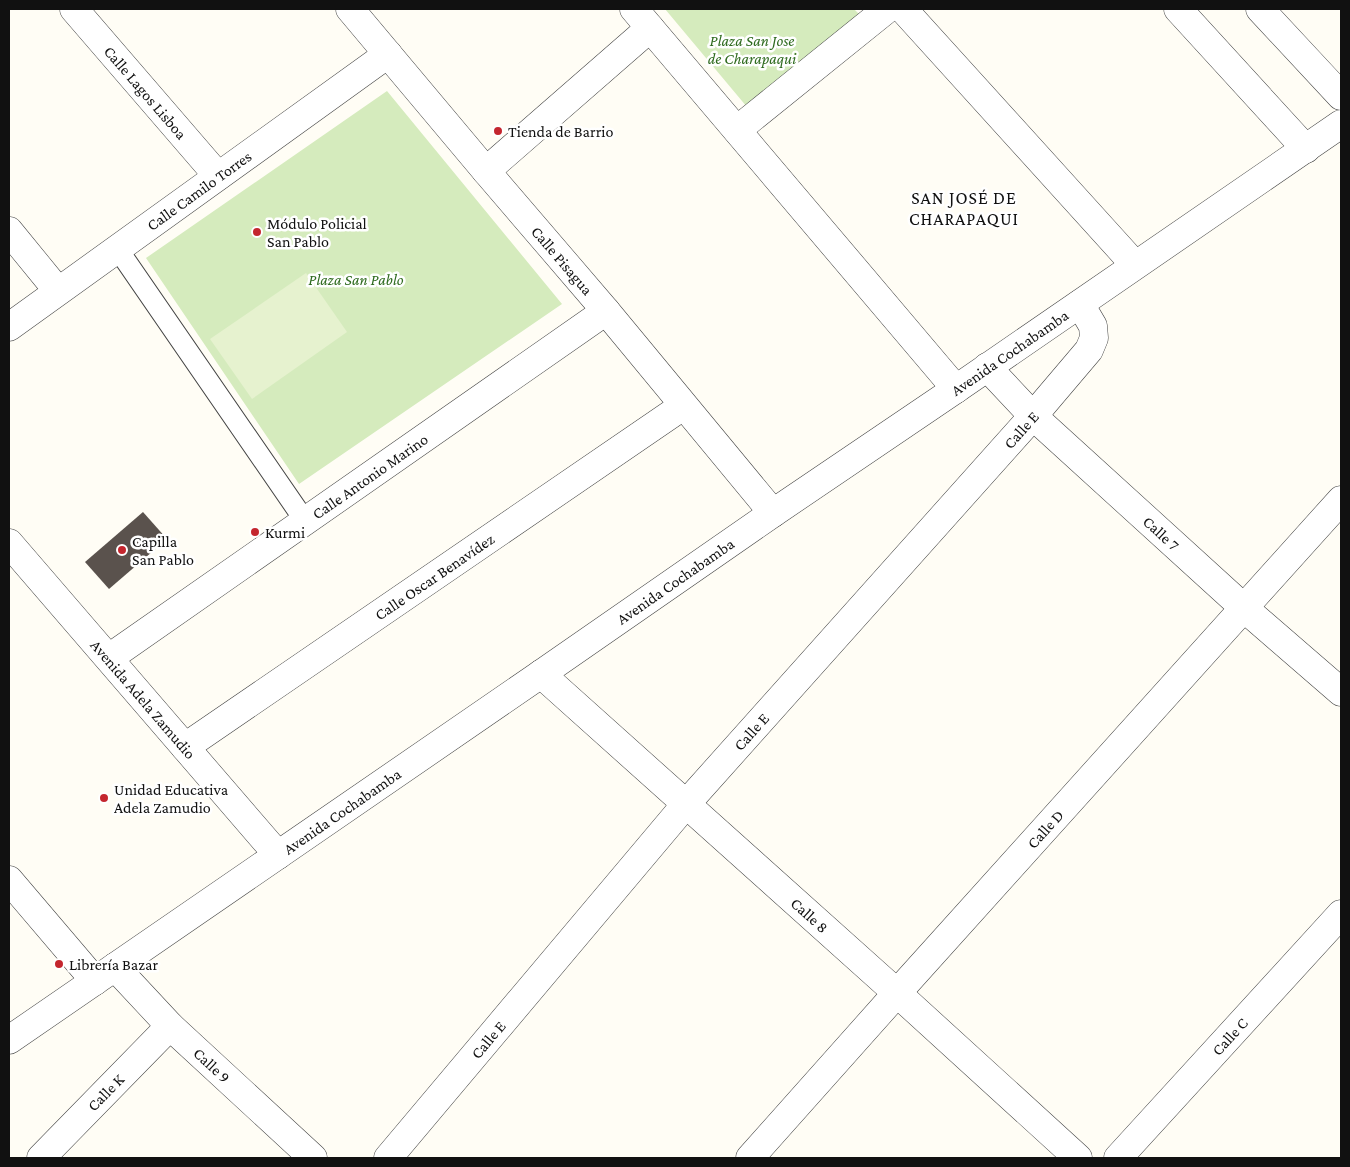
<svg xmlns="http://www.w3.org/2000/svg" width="1350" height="1167" font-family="'Crimson Pro',serif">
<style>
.green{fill:#d5ebbd}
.pitch{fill:#e6f2cf}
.building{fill:#5a524d}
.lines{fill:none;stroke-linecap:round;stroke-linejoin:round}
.pedestrian-casing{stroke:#444;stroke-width:22}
.minor-casing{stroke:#444;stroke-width:29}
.tertiary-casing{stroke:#444;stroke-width:29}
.pedestrian{stroke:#fff;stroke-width:20}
.minor{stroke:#fff;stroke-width:28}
.tertiary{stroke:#fff;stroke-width:28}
.poi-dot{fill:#c4262e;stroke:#fff;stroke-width:2}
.labels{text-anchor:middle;stroke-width:5;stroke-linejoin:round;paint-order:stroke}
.park-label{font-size:16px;font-style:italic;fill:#2f6b1f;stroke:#fff}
.street-label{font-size:16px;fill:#111;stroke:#fff}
.poi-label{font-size:16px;fill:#111;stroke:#fff;text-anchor:start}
.neighbourhood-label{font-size:18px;letter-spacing:1px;fill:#111;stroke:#fff}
</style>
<rect width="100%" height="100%" fill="#fffdf5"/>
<path class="green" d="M 665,9 L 854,9 L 859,14 L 747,107 Z
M 387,91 L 562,304 L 299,484 L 146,258 Z"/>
<path class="pitch" d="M 306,273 L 347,332 L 252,399 L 210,339 Z"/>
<path class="building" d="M 143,512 L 167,539 L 109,589 L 85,562 Z"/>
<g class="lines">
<defs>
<path id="pedestrian" d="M 117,248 L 305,521"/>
<g id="minor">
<path id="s1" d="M 74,9 L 218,176"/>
<path id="s2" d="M 350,9 L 486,171 L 606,311 L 773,513"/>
<path d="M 634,9 L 956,389"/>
<path d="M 903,9 L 1135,265"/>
<path d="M 737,130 L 887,9"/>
<path d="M 486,171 L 650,28"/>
<path d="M 9,231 L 58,291"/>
<path id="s3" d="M 9,327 L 388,54"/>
<path id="s4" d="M 987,367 L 1033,416 L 1244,608 L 1341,692"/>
<path id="s5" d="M 9,543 L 278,855"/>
<path id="s6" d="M 109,658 L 606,311"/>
<path id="s7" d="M 541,674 L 897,993 L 1078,1158"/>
<path id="s8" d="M 185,747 L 683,406"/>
<path d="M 9,880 L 95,981"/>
<path id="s9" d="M 115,967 L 170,1026 L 313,1158"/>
<path id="s10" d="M 41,1158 L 170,1026"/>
<path id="s11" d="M 388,1158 L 686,804 L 1033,416 L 1089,350 L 1094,338 L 1093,326 L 1080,304"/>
<path id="s12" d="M 750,1158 L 897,993 L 1341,500"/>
<path id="s13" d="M 1118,1158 L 1341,914"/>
</g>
<g id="tertiary">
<path d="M 1178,9 L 1306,149"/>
<path d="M 1260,9 L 1341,96"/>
<path id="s14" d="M 9,1040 L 541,674 L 773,513 L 956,389 L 1341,124"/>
</g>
</defs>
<use href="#pedestrian" class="pedestrian-casing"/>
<use href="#minor" class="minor-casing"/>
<use href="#tertiary" class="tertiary-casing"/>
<use href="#pedestrian" class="pedestrian"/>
<use href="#minor" class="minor"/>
<use href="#tertiary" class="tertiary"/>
</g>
<g class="poi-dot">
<circle cx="498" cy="131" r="5"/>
<circle cx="257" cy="232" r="5"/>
<circle cx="255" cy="532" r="5"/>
<circle cx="122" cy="550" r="5"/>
<circle cx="104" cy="798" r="5"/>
<circle cx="59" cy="964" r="5"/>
</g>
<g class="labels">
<g class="park-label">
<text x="752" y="46">Plaza San Jose<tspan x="752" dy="18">de Charapaqui</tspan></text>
<text x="356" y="285">Plaza San Pablo</text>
</g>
<g class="street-label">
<text dy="6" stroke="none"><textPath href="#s1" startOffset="110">Calle Lagos Lisboa</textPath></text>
<text dy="6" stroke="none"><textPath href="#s3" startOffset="234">Calle Camilo Torres</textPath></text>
<text dy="6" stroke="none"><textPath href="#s2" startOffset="329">Calle Pisagua</textPath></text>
<text dy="6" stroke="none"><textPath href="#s14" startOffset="1214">Avenida Cochabamba</textPath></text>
<text dy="6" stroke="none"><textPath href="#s11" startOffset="965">Calle E</textPath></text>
<text dy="6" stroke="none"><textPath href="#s6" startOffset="318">Calle Antonio Marino</textPath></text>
<text dy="6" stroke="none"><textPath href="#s4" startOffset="241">Calle 7</textPath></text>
<text dy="6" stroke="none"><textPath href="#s8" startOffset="302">Calle Oscar Benavídez</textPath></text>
<text dy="6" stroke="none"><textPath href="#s14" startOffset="809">Avenida Cochabamba</textPath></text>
<text dy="6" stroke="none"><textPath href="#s5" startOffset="206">Avenida Adela Zamudio</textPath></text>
<text dy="6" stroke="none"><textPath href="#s11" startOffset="560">Calle E</textPath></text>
<text dy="6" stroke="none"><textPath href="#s14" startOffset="404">Avenida Cochabamba</textPath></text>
<text dy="6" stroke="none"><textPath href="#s12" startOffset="442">Calle D</textPath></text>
<text dy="6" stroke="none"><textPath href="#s7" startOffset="361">Calle 8</textPath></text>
<text dy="6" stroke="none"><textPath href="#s13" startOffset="165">Calle C</textPath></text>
<text dy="6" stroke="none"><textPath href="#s11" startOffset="155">Calle E</textPath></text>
<text dy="6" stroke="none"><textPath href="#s9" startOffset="138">Calle 9</textPath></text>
<text dy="6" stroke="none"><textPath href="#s10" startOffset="92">Calle K</textPath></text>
</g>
<g class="poi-label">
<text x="508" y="137">Tienda de Barrio</text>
<text x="267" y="229">Módulo Policial<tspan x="267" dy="18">San Pablo</tspan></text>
<text x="265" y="538">Kurmi</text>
<text x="132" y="547">Capilla<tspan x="132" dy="18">San Pablo</tspan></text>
<text x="114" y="795">Unidad Educativa<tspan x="114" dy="18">Adela Zamudio</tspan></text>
<text x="69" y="970">Librería Bazar</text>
</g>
<g class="neighbourhood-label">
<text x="964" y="204">SAN JOSÉ DE<tspan x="964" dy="21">CHARAPAQUI</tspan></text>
</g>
</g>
<rect width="1350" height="1167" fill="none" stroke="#111111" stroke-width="20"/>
</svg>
